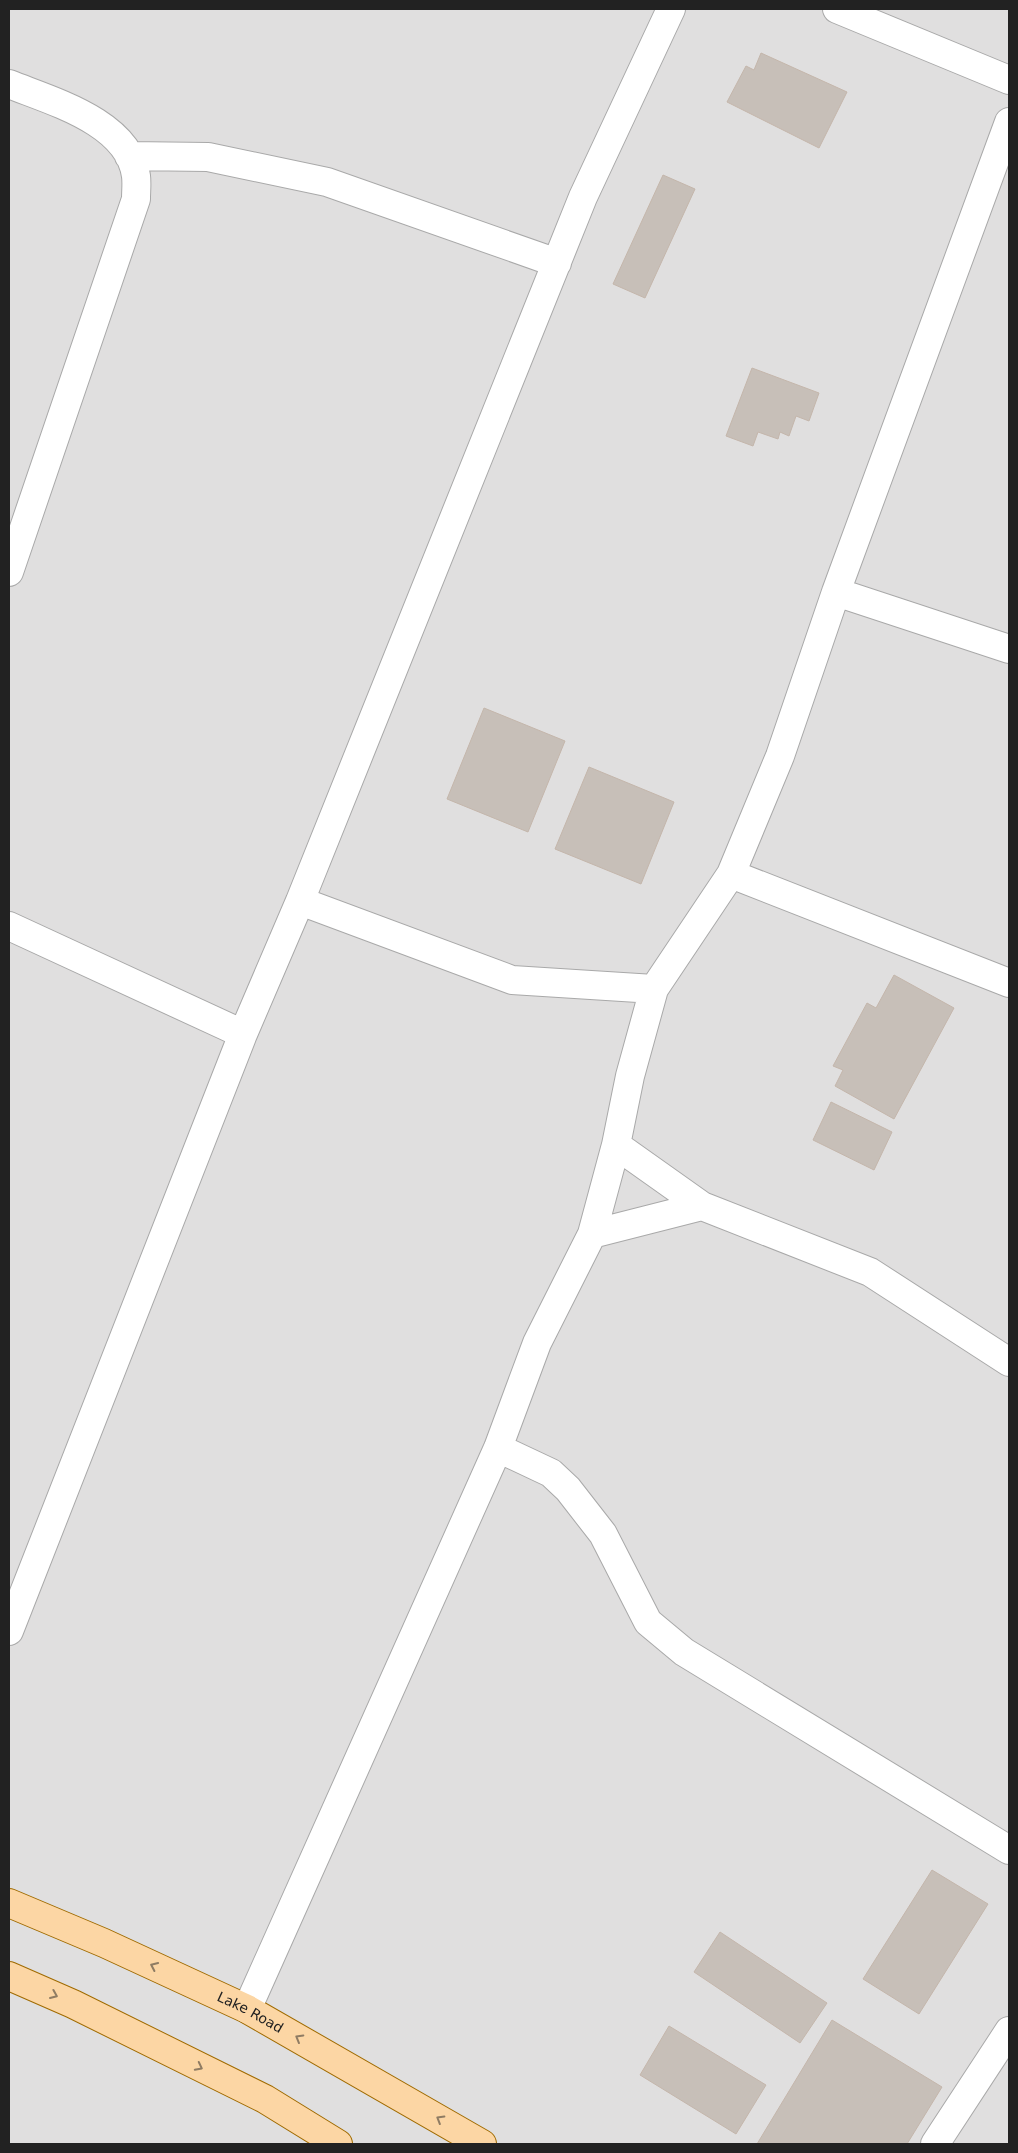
<svg xmlns="http://www.w3.org/2000/svg" width="1018" height="2153" font-family="'DejaVu Sans',sans-serif">
<style>
.residential{fill:#e0dfdf}
.building{fill:#c7bfb8;stroke:#c4b6ab}
.lines{fill:none;stroke-linecap:round;stroke-linejoin:round}
.minor-casing{stroke:#a9a9a9;stroke-width:30}
.major-casing{stroke:#a06b00;stroke-width:30}
.minor{stroke:#fff;stroke-width:28}
.major{stroke:#fcd6a4;stroke-width:28}
.oneway{stroke:#8f7c63}
.labels{text-anchor:middle;stroke-width:5;stroke-linejoin:round;paint-order:stroke}
.street-label{font-size:14px;fill:#222;stroke:#fff}
</style>
<rect width="100%" height="100%" fill="#f2efe9"/>
<path class="residential" d="M 9,9 L 1009,9 L 1009,2144 L 9,2144 Z"/>
<path class="building" d="M 761,53 L 847,92 L 819,148 L 727,102 L 746,66 L 754,70 Z
M 663,175 L 695,189 L 645,298 L 613,284 Z
M 752,368 L 819,393 L 809,421 L 796,416 L 789,436 L 780,432 L 778,439 L 758,432 L 753,446 L 726,436 Z
M 484,708 L 565,741 L 528,832 L 447,799 Z
M 589,767 L 674,802 L 641,884 L 555,849 Z
M 894,975 L 954,1008 L 894,1119 L 835,1086 L 843,1070 L 833,1066 L 867,1003 L 876,1008 Z
M 831,1102 L 892,1132 L 874,1170 L 813,1140 Z
M 932,1870 L 988,1904 L 919,2014 L 863,1979 Z
M 720,1932 L 827,2003 L 800,2043 L 694,1972 Z
M 832,2020 L 942,2087 L 907,2144 L 757,2144 Z
M 669,2026 L 766,2085 L 736,2134 L 640,2075 Z"/>
<g class="lines">
<defs>
<path id="minor" d="M 837,9 L 1009,80
M 9,84 C 51,101 129,122 136,176 C 137,183 136,191 136,199 L 9,572
M 129,156 L 208,157 L 327,182 L 557,263
M 836,592 L 1009,649
M 731,874 L 1009,983
M 300,901 L 512,980 L 654,989
M 9,926 L 243,1034
M 616,1145 L 702,1206 L 870,1272 L 1009,1362
M 592,1234 L 702,1206
M 498,1448 L 551,1473 L 568,1489 L 603,1534 L 648,1622 L 684,1652 L 1009,1850
M 9,1631 L 243,1034 L 300,901 L 583,197 L 671,9
M 247,2009 L 498,1448 L 537,1343 L 592,1234 L 616,1145 L 630,1076 L 654,989 L 731,874 L 780,756 L 836,592 L 1009,122
M 935,2144 L 1009,2031"/>
<g id="major">
<path id="s1" d="M 9,1903 L 104,1943 L 247,2009 L 482,2144"/>
<path d="M 9,1976 L 73,2004 L 265,2099 L 338,2144"/>
</g>
</defs>
<use href="#minor" class="minor-casing"/>
<use href="#major" class="major-casing"/>
<use href="#minor" class="minor"/>
<use href="#major" class="major"/>
</g>
<defs><path id="oneway-chevron" d="M-2-3.5L2.5 0L-2 3.5" fill="none" stroke-width="1.6" stroke-linecap="round" stroke-linejoin="round" transform="scale(1.25)"/></defs>
<g class="oneway">
<use href="#oneway-chevron" transform="translate(154 1966) rotate(-155)"/>
<use href="#oneway-chevron" transform="translate(54 1995) rotate(23)"/>
<use href="#oneway-chevron" transform="translate(299 2038) rotate(-150)"/>
<use href="#oneway-chevron" transform="translate(199 2067) rotate(27)"/>
<use href="#oneway-chevron" transform="translate(440 2119) rotate(-149)"/>
</g>
<g class="labels">
<g class="street-label">
<text dy="5" stroke="none"><textPath href="#s1" startOffset="265">Lake Road</textPath></text>
</g>
</g>
<rect width="1018" height="2153" fill="none" stroke="#222222" stroke-width="20"/>
</svg>
